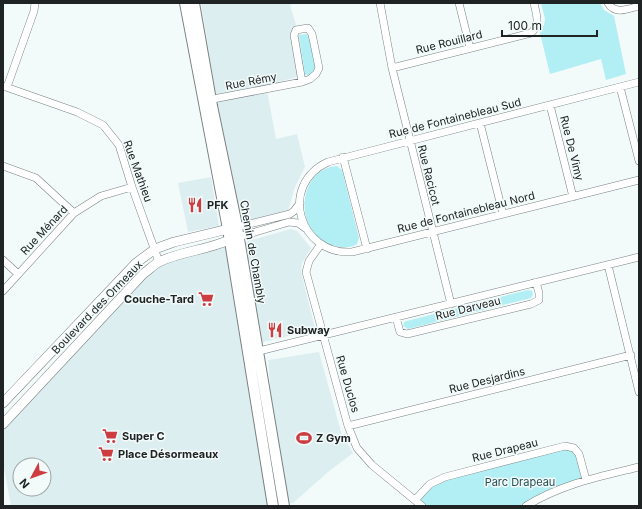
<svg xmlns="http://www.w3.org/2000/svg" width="642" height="509" font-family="Inter,sans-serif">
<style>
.built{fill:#ddeef0;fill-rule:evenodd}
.green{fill:#b2eff5}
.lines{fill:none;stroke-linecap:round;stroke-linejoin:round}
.minor-casing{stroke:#7b8182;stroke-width:8}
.tertiary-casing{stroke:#7b8182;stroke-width:10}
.secondary-casing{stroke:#7b8182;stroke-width:12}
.minor{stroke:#fff;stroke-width:7}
.tertiary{stroke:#fff;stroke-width:9}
.secondary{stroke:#fff;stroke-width:10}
.labels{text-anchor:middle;stroke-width:3;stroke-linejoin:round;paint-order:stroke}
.street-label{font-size:11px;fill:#202323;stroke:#f2fafa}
.poi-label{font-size:11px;font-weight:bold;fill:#202323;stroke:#f2fafa;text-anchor:start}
.park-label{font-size:11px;fill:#255054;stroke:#f2fafa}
</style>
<rect width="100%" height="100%" fill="#f2fafa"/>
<path class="built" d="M 201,3 L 296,3 L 290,5 L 299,35 L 305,75 L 266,85 L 276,139 L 297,134 L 305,167 L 295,187 L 288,211 L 237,224 Z
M 211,177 L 219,226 L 188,232 L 178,183 Z
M 291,229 L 297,231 L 311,248 L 302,263 L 301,272 L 315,328 L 313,330 L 263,342 L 261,339 L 245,245 L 248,241 Z
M 229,240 L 273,506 L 11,506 L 3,462 L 3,424 L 159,262 ZM 20,465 L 44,465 L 44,489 L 20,489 Z
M 319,352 L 342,435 L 353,453 L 328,472 L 293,503 L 280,504 L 268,360 Z"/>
<path class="green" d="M 541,3 L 600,3 L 604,10 L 614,16 L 626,74 L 606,80 L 601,59 L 550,74 L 540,33 L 544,25 L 545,19 Z
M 306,34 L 309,37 L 317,70 L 313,75 L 305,75 L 299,35 Z
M 337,166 L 342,170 L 359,238 L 357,244 C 351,248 343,248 336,246 C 292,237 296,169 337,166 Z
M 528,290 L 532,291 L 533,294 L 531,298 L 408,329 L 403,326 L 404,322 L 407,321 Z
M 565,446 L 574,448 L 586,480 L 526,506 L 422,506 L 415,500 L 430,484 Z"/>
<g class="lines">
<defs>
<path id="minor" d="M 380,3 L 392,68 L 451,304
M 459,3 L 470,48
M 608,3 C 615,15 628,9 639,6
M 392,68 L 531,33 C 541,24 536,14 534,3
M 639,82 L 328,162 C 278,185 299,255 352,252 L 639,180
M 3,86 L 77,112 L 103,125 L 119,145 L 132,187 L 159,262
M 7,87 L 34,11 L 35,3
M 620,87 L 639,161
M 208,100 L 302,82 L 310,79 L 316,74 L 319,68 L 312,34 L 308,28 L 296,30 L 294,35 L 302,82
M 550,105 L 573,197
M 480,123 L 503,214
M 343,157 L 367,249
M 3,166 L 36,178 L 74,213
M 233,228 L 290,214 L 294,211 L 300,203
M 235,238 L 289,222 L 298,223 L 305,228
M 321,244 L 309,261 L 306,272 L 348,426 L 357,448 L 372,465 L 422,506
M 3,260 L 18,274
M 608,265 L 639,392
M 3,291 L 74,213 L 101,196 L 132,187
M 396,317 L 400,332 L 407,334 L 531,304 L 539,300 L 539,293 L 536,282
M 259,351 L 639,257
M 348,426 L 631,355
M 415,500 L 430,484 L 445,477 L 565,446 L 574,448 L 579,454 L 586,480
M 526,506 C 562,484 598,477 639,467"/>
<path id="tertiary" d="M 3,403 L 136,263 L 155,249 L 174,242 L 228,229
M 3,424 L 143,274 C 149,270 154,264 161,261 C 183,251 207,250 229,240"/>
<path id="secondary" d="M 185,3 L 228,229 L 273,506
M 194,3 L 212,106 L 236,221 L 284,506"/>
</defs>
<use href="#minor" class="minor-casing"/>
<use href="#tertiary" class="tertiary-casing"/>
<use href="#secondary" class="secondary-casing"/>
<use href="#minor" class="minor"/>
<use href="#tertiary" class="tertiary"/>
<use href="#secondary" class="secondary"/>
</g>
<defs>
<symbol id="restaurant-bare" viewBox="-9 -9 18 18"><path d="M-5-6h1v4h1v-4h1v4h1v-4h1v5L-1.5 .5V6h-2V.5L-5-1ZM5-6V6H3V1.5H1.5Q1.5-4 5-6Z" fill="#cc3c40" stroke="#f2fafa" stroke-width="2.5" paint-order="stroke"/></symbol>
<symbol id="supermarket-bare" viewBox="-9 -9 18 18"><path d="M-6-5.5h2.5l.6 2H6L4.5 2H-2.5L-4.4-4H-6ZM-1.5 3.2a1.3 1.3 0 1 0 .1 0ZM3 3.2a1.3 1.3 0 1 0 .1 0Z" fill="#cc3c40" stroke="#f2fafa" stroke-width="2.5" paint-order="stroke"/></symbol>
<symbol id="stadium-bare" viewBox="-9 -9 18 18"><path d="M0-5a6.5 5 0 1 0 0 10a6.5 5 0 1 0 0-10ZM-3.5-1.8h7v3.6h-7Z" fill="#cc3c40" stroke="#f2fafa" stroke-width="2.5" paint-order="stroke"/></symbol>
</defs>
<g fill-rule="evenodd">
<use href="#restaurant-bare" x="184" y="194" width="22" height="22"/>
<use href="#supermarket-bare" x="195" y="288" width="22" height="22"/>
<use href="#restaurant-bare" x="264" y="319" width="22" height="22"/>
<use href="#supermarket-bare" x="99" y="425" width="22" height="22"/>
<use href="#stadium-bare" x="293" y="427" width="22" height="22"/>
<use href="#supermarket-bare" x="95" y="443" width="22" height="22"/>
</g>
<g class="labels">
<g class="street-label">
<text transform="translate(449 42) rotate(-14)" y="4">Rue Rouillard</text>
<text transform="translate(251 81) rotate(-11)" y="4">Rue Rémy</text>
<text transform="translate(455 118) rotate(-14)" y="4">Rue de Fontainebleau Sud</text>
<text transform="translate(572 148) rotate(76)" y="4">Rue De Vimy</text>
<text transform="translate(138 171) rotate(70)" y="4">Rue Mathieu</text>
<text transform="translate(429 175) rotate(76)" y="4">Rue Racicot</text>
<text transform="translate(466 212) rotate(-14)" y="4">Rue de Fontainebleau Nord</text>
<text transform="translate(44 230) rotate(-47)" y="4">Rue Ménard</text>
<text transform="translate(253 252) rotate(80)" y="4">Chemin de Chambly</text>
<text transform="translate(97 307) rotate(-46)" y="4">Boulevard des Ormeaux</text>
<text transform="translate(468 308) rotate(-14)" y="4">Rue Darveau</text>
<text transform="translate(487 380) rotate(-14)" y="4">Rue Desjardins</text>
<text transform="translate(348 384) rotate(74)" y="4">Rue Duclos</text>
<text transform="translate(505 450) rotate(-14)" y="4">Rue Drapeau</text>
</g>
<g class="poi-label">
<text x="207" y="209">PFK</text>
<text x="194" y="303" text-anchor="end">Couche-Tard</text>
<text x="287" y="334">Subway</text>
<text x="122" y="440">Super C</text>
<text x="316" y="442">Z Gym</text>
<text x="118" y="458">Place Désormeaux</text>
</g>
<g class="park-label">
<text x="520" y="486">Parc Drapeau</text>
</g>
</g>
<rect width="642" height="509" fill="none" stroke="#202323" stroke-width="8"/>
<g transform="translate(32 477) rotate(229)"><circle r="19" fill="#f2fafa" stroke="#9ea4a4"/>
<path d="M0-3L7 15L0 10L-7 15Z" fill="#cc3c40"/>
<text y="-6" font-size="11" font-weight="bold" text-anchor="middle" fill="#202323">N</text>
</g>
<path d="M502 30v6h95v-6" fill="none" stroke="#202323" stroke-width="2"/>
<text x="508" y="30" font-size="12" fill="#202323" stroke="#f2fafa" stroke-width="3" paint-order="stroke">100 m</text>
</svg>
